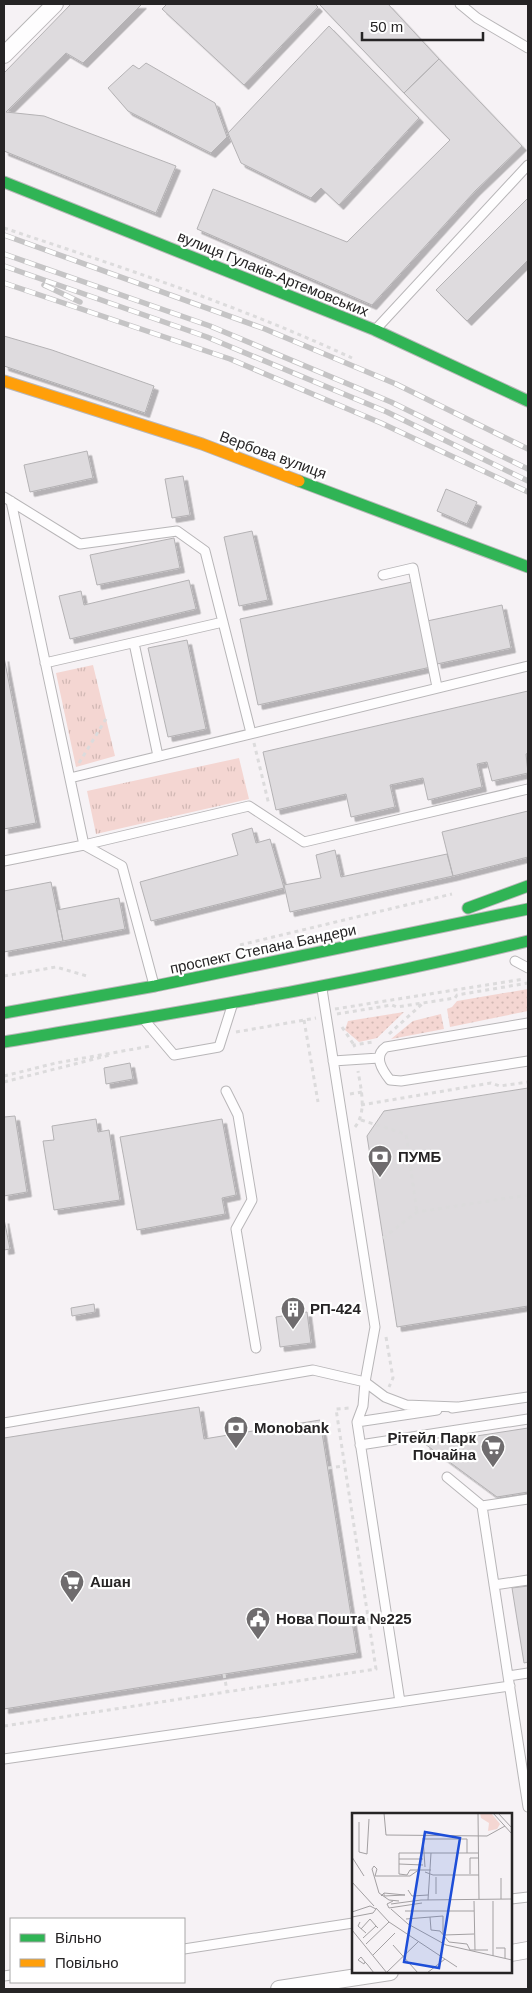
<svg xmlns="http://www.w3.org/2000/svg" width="532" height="1993" font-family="Helvetica,sans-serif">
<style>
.grass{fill:url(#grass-dots)}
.park{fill:url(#park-tufts)}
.building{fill:#dedbde;stroke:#b4b2b4;filter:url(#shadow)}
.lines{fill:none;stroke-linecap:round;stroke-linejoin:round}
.lane-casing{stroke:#b8b6b8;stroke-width:11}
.street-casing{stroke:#b8b6b8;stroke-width:18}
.fast-casing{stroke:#b8b6b8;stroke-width:13}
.slow-casing{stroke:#b8b6b8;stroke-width:13}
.path{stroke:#dcdbdc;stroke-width:3;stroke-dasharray:4 4;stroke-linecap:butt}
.lane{stroke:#fefdfe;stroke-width:9}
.street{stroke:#fefdfe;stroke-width:16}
.fast{stroke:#30b455;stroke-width:11}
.slow{stroke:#ff9f0a;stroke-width:11}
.rail-casing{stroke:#c5c4c5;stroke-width:5.5}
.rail{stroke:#fff;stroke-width:4;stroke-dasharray:11;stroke-linecap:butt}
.labels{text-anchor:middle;stroke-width:4.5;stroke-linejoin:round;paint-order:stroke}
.street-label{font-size:15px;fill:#262425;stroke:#fff}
.poi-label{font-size:15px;font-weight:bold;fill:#262425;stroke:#fff;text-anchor:start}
.inset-road{fill:none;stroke:#a3a0a2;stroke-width:1}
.view{fill:#1d4ed8;fill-opacity:0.15;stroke:#1d4ed8;stroke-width:2.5}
.inset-edge{fill:none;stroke:#262425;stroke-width:2.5}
</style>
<defs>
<pattern id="grass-dots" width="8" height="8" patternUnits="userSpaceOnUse" patternTransform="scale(1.25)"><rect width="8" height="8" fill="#f4d6d2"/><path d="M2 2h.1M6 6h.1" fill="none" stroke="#d1b8b4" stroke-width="1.8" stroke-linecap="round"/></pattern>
<pattern id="park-tufts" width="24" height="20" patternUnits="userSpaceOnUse" patternTransform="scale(1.25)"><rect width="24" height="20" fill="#f4d6d2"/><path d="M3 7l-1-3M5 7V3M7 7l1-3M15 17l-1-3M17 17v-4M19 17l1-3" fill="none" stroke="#d1b8b4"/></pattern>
<filter id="shadow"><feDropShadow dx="4.5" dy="4.5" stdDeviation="0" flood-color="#0004"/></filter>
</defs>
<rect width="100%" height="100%" fill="#f6f2f5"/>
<path class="grass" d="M 528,989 L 528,1011 L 450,1027 L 447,1009 L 452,1007 L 457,1001 Z
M 404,1012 L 377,1038 L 359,1042 L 345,1030 L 348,1021 Z
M 441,1014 L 444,1029 L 391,1039 L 413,1021 Z"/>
<path class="park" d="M 93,665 L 115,756 L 76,767 L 56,673 Z
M 239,758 L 249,799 L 96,834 L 87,791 Z"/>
<path class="building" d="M 71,4 L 142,4 L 83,63 L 66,53 L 6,112 L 44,116 L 176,166 L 156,213 L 4,151 L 4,73 Z
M 167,4 L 315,4 L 318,7 L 244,85 L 162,9 Z
M 319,4 L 388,4 L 439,59 L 404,93 Z
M 329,26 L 419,118 L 339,205 L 321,188 L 311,198 L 241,163 L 228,133 Z
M 439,59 L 522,146 L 475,191 L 372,305 L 197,229 L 213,189 L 347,242 L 450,140 L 404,93 Z
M 146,63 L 215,103 L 227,137 L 211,153 L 128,111 L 108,88 L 133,65 L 139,69 Z
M 528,198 L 528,260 L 467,321 L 436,290 Z
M 4,336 L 52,350 L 154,386 L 145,413 L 4,366 Z
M 87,451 L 93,478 L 30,492 L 24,465 Z
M 183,476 L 190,515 L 172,518 L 165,479 Z
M 446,489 L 477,502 L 467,524 L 437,511 Z
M 252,531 L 268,600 L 239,606 L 224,537 Z
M 174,538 L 180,568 L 97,585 L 90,555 Z
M 189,580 L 196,609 L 70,639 L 59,596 L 81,591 L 84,605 Z
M 412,582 L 431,667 L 258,705 L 240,619 Z
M 502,605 L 511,648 L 437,664 L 427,621 Z
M 187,640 L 206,729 L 168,737 L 148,648 Z
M 4,657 L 36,823 L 4,829 Z
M 528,691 L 528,753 L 526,754 L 528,773 L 492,781 L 487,762 L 477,764 L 482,787 L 428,800 L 423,778 L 390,785 L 395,807 L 351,817 L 346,794 L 276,810 L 263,752 Z
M 528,811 L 528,857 L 453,876 L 442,832 Z
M 252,828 L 256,843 L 270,839 L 284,888 L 151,921 L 140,882 L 238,855 L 232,834 Z
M 335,850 L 341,877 L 447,854 L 453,876 L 290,912 L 284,885 L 321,878 L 316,855 Z
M 51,882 L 63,941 L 4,952 L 4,891 Z
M 119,898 L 125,929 L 63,941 L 57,910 Z
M 130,1063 L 133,1079 L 106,1084 L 104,1068 Z
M 528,1088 L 528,1306 L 397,1327 L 367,1136 L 384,1111 Z
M 15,1116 L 27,1192 L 4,1196 L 4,1117 Z
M 96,1119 L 98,1132 L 109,1130 L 120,1200 L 54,1210 L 43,1141 L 54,1140 L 52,1126 Z
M 222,1119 L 236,1195 L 222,1198 L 225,1214 L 137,1230 L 120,1137 Z
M 4,1219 L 10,1249 L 4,1250 Z
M 94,1304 L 95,1312 L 72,1316 L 71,1308 Z
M 307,1312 L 311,1343 L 280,1347 L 276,1317 Z
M 199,1407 L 204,1439 L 320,1420 L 357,1653 L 4,1709 L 4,1438 Z
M 528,1428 L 528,1492 L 497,1497 L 425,1444 Z
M 528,1586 L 528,1662 L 524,1663 L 512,1588 Z"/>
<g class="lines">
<defs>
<path id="lane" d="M 460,4 L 477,18 L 528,48
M 377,328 L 528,165
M 4,497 L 80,544 L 177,531 L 205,551 L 251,733
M 11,501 L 84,845
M 383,575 L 413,568 L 437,687
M 134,643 L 158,756
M 45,663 L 223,622
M 70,778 L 528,666
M 84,845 L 122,866 L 154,985
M 4,861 L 84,845 L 249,806 L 304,842 L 528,789
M 515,961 L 528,968
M 322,989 L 375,1327 L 365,1382 L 363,1406 L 357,1422 L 400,1702
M 146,1022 L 174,1055 L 219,1047 L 232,1006
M 528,1023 L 386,1047 C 373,1056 382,1070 390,1080 L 401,1081 L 528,1061
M 333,1061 L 379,1058
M 226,1091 L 238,1115 L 252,1200 L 236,1229 L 256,1348
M 452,1408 L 528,1397
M 357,1422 L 437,1410
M 4,1423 L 313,1370 L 365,1382 L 385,1397 L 406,1405 L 457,1407
M 360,1445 L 528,1419
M 447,1477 L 482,1506 L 528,1807
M 482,1506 L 528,1499
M 494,1585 L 528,1580
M 508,1676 L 528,1673
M 4,1759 L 510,1686
M 511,1899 L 528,1897
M 184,1949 L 353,1923
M 4,1976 L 11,1975"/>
<path id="street" d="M 4,55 L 55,4
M 511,1953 L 528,1950
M 279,1989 L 390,1972"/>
<path id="fast" d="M 4,182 L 375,330 L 528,401
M 299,481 L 528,567
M 468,908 L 528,886
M 4,1013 L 155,986 L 528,909
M 4,1042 C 179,1012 355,984 528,941"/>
<path id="slow" d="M 4,381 L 202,444 L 299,481"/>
</defs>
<use href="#lane" class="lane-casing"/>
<use href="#street" class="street-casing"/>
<use href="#fast" class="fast-casing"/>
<use href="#slow" class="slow-casing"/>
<path class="path" d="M 4,228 C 121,267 240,306 352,358
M 254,743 L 269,805
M 79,763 L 106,719
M 240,945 L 452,894
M 4,976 L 56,967 L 87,976
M 335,1009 L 524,979
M 337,1014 L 392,1005 L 397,1007 L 455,998 L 457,995 L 528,983
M 304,1020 L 318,1102
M 342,1027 L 354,1045
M 236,1032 L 316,1018
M 389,1034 L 422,1004
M 355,1047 L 354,1045 L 373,1042
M 4,1076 L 56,1063 L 151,1046
M 4,1082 L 110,1055
M 350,1094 L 362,1092
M 361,1105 L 491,1083 L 500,1086 L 528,1082
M 361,1120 L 406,1134 L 417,1212
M 355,1127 C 367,1112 361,1089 358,1071
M 383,1238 L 417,1212 L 528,1195
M 386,1337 L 393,1378 L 389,1387
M 328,1468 L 344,1466
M 224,1674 L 227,1691
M 4,1726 L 376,1669 L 336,1409 L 350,1408"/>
<use href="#lane" class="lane"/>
<use href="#street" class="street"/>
<use href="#fast" class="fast"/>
<use href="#slow" class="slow"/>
<defs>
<path id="rail" d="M 4,235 L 265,329 L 396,384 L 528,449
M 4,254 L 210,326 L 391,402 L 528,469
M 4,266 L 207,337 L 387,412 L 528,481
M 4,283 L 230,359 L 381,423 L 528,492
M 44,285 L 80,302"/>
</defs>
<use href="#rail" class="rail-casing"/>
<use href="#rail" class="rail"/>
</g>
<defs>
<symbol id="bank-pin" viewBox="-11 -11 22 30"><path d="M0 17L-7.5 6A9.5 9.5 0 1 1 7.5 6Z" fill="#6f6c6e" stroke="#fff"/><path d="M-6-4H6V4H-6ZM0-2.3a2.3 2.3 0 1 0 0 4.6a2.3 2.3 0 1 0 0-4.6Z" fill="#fff"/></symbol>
<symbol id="building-pin" viewBox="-11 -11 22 30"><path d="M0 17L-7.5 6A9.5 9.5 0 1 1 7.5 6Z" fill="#6f6c6e" stroke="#fff"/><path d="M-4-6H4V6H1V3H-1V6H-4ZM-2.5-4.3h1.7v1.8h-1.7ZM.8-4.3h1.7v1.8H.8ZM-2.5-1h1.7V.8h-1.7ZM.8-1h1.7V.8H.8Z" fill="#fff"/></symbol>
<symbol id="supermarket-pin" viewBox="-11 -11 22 30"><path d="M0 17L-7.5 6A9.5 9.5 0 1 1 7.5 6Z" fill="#6f6c6e" stroke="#fff"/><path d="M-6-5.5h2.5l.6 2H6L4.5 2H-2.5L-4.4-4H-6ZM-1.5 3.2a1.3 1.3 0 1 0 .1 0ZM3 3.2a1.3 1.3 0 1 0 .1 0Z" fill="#fff"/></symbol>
<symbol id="civic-pin" viewBox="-11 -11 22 30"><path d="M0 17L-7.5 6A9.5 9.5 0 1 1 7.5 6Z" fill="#6f6c6e" stroke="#fff"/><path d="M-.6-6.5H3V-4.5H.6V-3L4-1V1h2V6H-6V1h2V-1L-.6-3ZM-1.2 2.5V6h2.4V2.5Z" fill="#fff"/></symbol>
</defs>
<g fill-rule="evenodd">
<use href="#bank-pin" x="366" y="1143" width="28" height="38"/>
<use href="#building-pin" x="279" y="1295" width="28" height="38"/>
<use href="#bank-pin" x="222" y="1414" width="28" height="38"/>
<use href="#supermarket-pin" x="479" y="1433" width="28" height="38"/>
<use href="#supermarket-pin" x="58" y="1568" width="28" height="38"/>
<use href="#civic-pin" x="244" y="1605" width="28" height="38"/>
</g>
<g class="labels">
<g class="street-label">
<text transform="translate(273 274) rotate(22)" y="5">вулиця Гулаків-Артемовських</text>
<text transform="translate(273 455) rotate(20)" y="5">Вербова вулиця</text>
<text transform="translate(263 949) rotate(-12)" y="5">проспект Степана Бандери</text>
</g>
<g class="poi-label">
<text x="398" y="1162">ПУМБ</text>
<text x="310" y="1314">РП-424</text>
<text x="254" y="1433">Monobank</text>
<text x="476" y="1443" text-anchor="end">Рітейл Парк<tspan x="476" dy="17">Почайна</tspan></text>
<text x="90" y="1587">Ашан</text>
<text x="276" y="1624">Нова Пошта №225</text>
</g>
</g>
<g transform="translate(352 1813)">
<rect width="160" height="160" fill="#f6f2f5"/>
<path d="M 128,0 L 139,0 L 148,11 L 145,16 L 136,18 L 137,10 L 129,5 Z" fill="#f4d6d2"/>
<path class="inset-road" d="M 32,0 L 34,22 L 135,23 L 153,13M 126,0 L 127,86M 141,0 L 160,21M 146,0 L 160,15M 7,9 L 7,39 L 15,41 L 17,6M 71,25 L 73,54M 71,26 L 115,26 L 115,40M 71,40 L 47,40 L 47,61 L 55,62 L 58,57 L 79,57M 71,40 L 127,40M 0,44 L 12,63M 47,46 L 71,46M 47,51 L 71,52M 73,59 L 81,62 L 127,62M 118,61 L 118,45 L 127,45M 23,63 L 25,56 L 22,53 L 20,56 L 27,80 L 37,87 L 47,88M 23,63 L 58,63 L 65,58M 149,65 L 149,86M 0,69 L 22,93M 56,77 L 60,83 L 76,82M 84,81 L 84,64M 29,83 L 32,80 L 53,82 L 32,83 L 32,80M 76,87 L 79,40M 41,88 L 35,91 L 37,95 L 70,90M 122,88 L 123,137M 141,88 L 141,143M 39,91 L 69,87 L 160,86M 24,95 L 37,109 L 105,154M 39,96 L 56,111 L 94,132 L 160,147M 53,98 L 122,98M 0,99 L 18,93 L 24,96 L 21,100 L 0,104M 91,103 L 91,121M 78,104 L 79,117 L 88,118 L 97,129 L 115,131 L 118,137 L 136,137M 54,106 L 91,103M 8,109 L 6,113 L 14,120M 9,116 L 18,106 L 24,113M 0,117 L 35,160M 92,122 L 122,121M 11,125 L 24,113 L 26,115M 14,131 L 37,109M 41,132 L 66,160M 144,135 L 153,135 L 153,145M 21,142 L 43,120M 13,149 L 12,151 L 6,147 L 9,144 L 13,149 L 15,151 L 22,160M 34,160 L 66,129M 75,160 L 93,146"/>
<path class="view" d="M 73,19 L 108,25 L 87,155 L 52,149 Z"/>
<rect width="160" height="160" class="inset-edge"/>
</g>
<rect width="532" height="1993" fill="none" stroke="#262425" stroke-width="10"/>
<rect x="10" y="1918" width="175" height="65" fill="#ffffff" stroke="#a8a7a8"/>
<rect x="20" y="1934" width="25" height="8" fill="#30b455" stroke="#a8a7a8"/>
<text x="55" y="1943" font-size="15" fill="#262425">Вільно</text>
<rect x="20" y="1959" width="25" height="8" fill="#ff9f0a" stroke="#a8a7a8"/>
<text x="55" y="1968" font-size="15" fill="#262425">Повільно</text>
<path d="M362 32v8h121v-8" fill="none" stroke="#262425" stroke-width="2.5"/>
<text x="370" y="32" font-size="15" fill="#262425" stroke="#ffffff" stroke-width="4" paint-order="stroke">50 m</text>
</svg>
